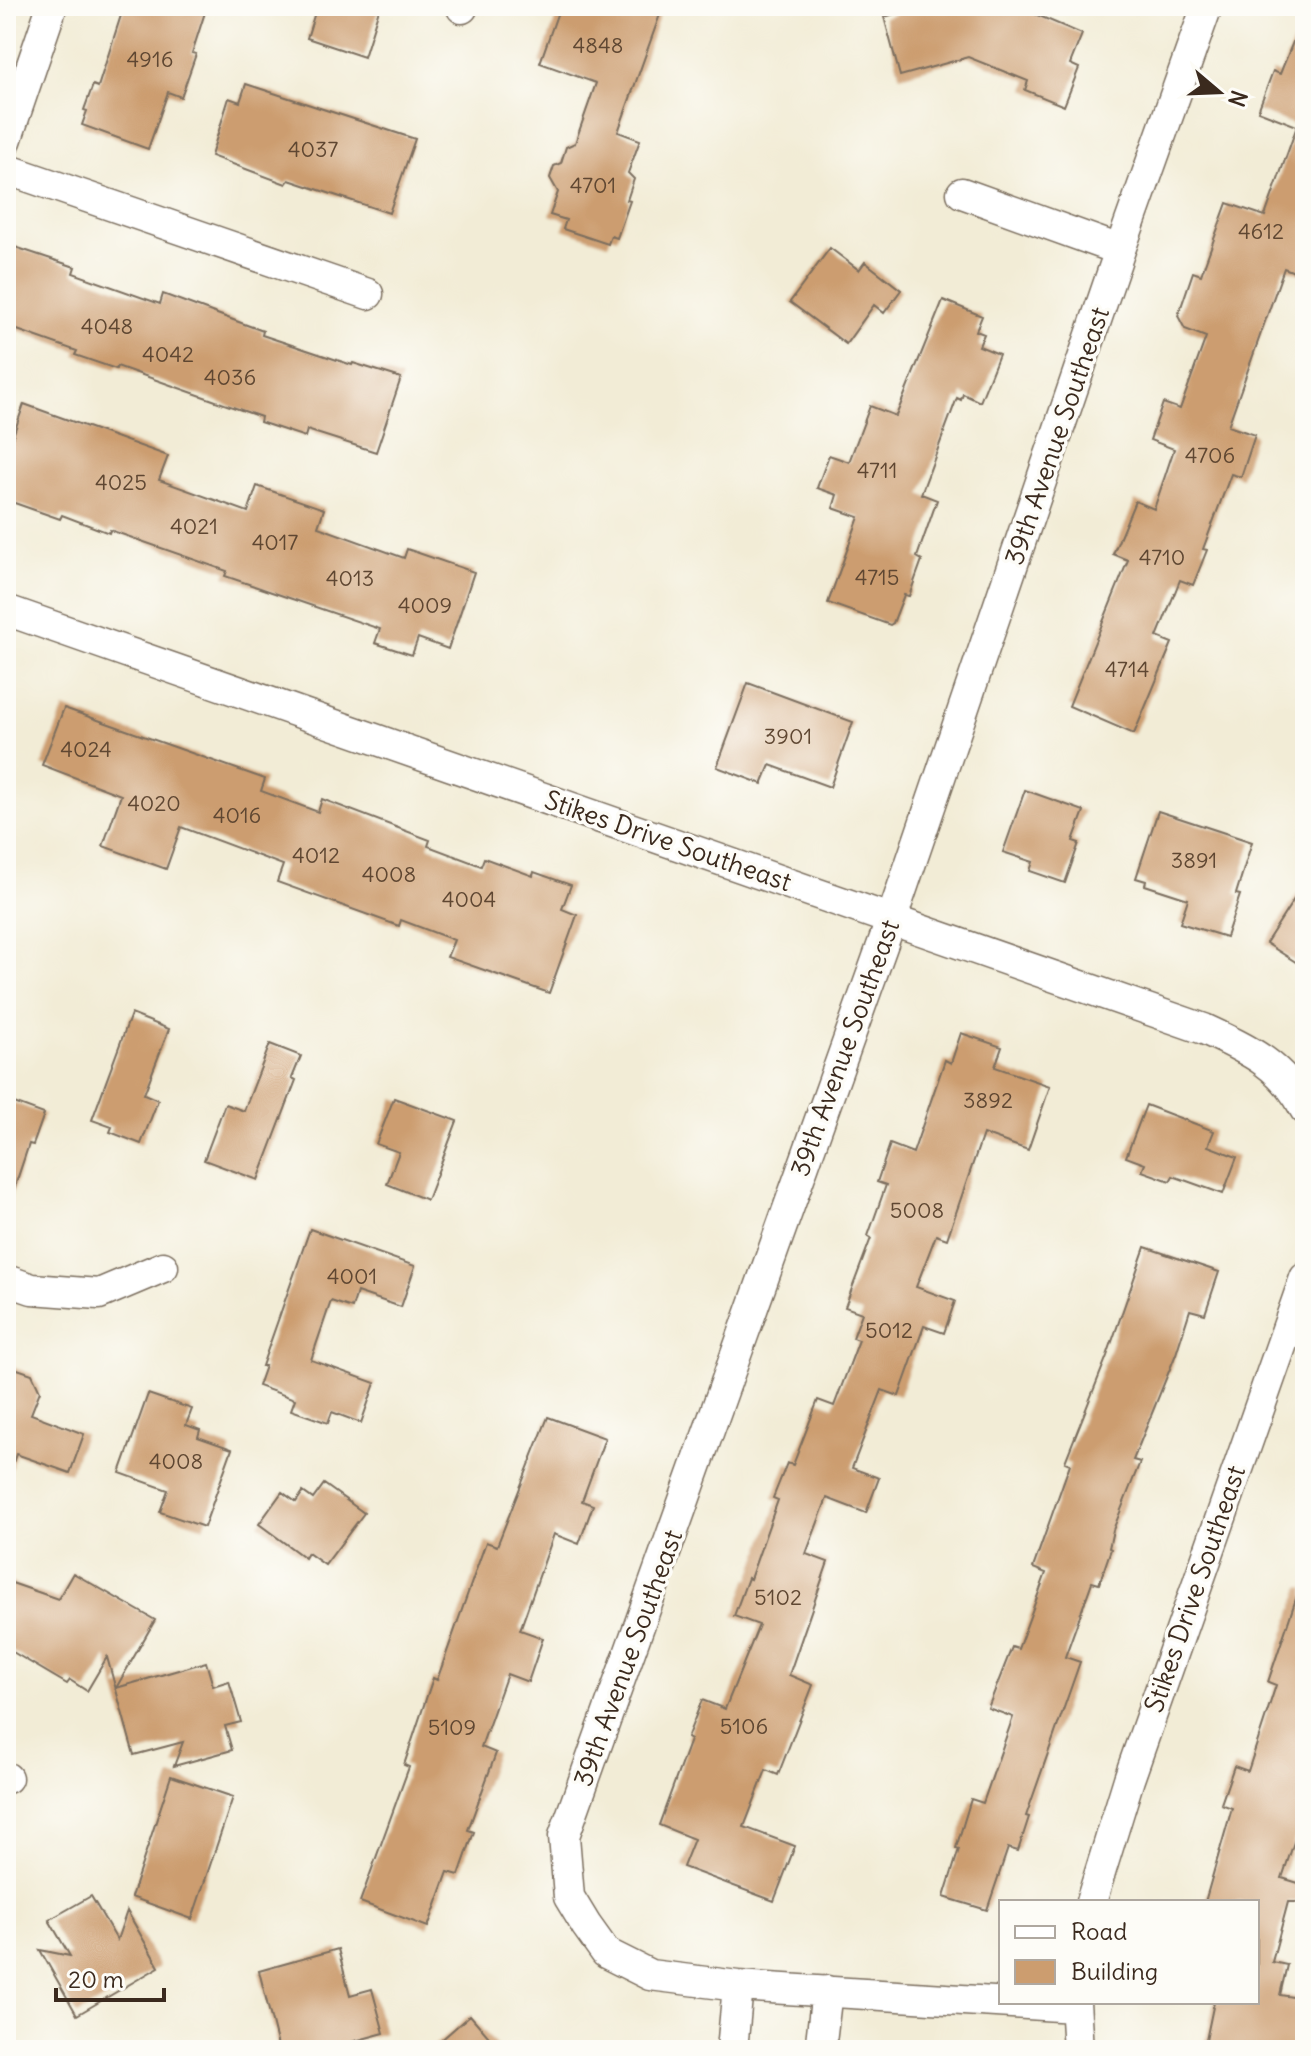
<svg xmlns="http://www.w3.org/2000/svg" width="1311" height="2056" font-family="Delius,sans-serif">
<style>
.building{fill:#cc9d6f}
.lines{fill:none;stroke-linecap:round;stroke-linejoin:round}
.minor-casing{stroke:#7b6e5e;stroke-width:33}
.minor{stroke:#fff;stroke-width:30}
.labels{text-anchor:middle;stroke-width:7;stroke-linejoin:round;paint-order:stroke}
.number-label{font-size:22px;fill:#5f4732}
.street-label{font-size:26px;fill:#3b2a1e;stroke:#fdfcf7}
</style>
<rect width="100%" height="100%" fill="#fdfcf7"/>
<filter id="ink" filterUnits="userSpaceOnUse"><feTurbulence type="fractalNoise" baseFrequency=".0125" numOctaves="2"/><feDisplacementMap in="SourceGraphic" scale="16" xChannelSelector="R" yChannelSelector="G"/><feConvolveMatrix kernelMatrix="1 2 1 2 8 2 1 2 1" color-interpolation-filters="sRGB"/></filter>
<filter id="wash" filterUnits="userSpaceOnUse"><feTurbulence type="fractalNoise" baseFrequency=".006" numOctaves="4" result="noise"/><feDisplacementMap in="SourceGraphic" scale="32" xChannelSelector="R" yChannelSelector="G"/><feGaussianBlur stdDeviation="1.8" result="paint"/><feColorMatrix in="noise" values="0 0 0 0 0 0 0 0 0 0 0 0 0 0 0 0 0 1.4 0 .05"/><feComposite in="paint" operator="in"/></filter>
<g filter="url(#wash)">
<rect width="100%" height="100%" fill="#f2ecd6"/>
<g id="blocks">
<path class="building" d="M 124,6 L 207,6 L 192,53 L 196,54 L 181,97 L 168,92 L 148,149 L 82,125 L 87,111 L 84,110 L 93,85 L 98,87 Z
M 317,6 L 380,6 L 364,57 L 307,38 Z
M 560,6 L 663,6 L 618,132 L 640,140 L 628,173 L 634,179 L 627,200 L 630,201 L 617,238 L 611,236 L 608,244 L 563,229 L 566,220 L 550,215 L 558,192 L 550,178 L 554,166 L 561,163 L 566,147 L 575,143 L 596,83 L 540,63 Z
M 922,6 L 1016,6 L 1082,34 L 1070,64 L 1079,68 L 1064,106 L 1025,90 L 1028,81 L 968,57 L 900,76 L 884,17 Z
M 1304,15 L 1305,276 L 1284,268 L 1228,426 L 1255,435 L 1241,477 L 1231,474 L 1203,549 L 1207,550 L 1193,585 L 1180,580 L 1157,637 L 1172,643 L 1134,734 L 1069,706 L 1128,560 L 1113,554 L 1135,501 L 1154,509 L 1174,449 L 1150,440 L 1163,403 L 1180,409 L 1206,337 L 1185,329 L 1178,316 L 1193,272 L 1201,275 L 1227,203 L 1265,216 L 1297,126 L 1258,111 L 1273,71 L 1280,74 Z
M 246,84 L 415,139 L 389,213 L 289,180 L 286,184 L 211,156 L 229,98 L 240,102 Z
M 6,244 L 75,267 L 73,273 L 160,304 L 163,294 L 263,331 L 262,335 L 352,365 L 353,363 L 401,378 L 376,452 L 307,430 L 305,437 L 260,422 L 261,417 L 117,366 L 116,369 L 75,355 L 77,351 L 6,326 Z
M 830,248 L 859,270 L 865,262 L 901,290 L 884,313 L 874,305 L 846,344 L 790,302 Z
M 943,300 L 982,316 L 976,331 L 984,334 L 979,346 L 999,354 L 980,402 L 963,394 L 961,400 L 957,398 L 921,494 L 937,500 L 917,557 L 922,560 L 909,596 L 904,595 L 893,623 L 890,625 L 828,603 L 859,517 L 833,508 L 837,495 L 817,488 L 829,455 L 849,462 L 870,406 L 896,416 Z
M 24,404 L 168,456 L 159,480 L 248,512 L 257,486 L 324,509 L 318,527 L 404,558 L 407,549 L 474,572 L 448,649 L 418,638 L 412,655 L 375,643 L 380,629 L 225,576 L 227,571 L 110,530 L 109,533 L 62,515 L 60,519 L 6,500 L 6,456 Z
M 748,683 L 853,722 L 830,787 L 770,765 L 762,784 L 717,767 Z
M 64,708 L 265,779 L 261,791 L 318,812 L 322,799 L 430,840 L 428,846 L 481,866 L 484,858 L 533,876 L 534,872 L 571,885 L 562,909 L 577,915 L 549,993 L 447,957 L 454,940 L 401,920 L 399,926 L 277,882 L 283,865 L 181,827 L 166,869 L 103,846 L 121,795 L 42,765 Z
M 1025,790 L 1084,811 L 1073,841 L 1079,843 L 1065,883 L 1030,871 L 1033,862 L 1003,852 Z
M 1158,811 L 1252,842 L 1236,894 L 1240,895 L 1226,937 L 1180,923 L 1188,899 L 1145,885 L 1146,881 L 1136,878 Z
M 1305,882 L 1305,968 L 1266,943 Z
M 131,1014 L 169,1029 L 144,1094 L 158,1100 L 141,1144 L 110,1132 L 112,1127 L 92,1120 Z
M 961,1033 L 1002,1047 L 995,1067 L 1050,1086 L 1028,1150 L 983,1134 L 947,1239 L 936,1235 L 916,1287 L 955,1301 L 944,1333 L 924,1326 L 899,1396 L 882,1390 L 852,1468 L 879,1478 L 866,1513 L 827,1498 L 806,1554 L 828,1562 L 789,1675 L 813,1685 L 778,1775 L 766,1770 L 744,1827 L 795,1846 L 774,1901 L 683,1867 L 694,1839 L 659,1825 L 690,1740 L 687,1738 L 702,1700 L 725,1709 L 759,1625 L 734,1616 L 748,1578 L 750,1579 L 778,1500 L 773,1498 L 787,1463 L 793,1465 L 818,1400 L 834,1406 L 859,1340 L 853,1338 L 862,1313 L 845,1307 L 871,1238 L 868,1236 L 886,1185 L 877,1182 L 890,1144 L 913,1153 L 945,1060 L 951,1063 Z
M 270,1044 L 301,1056 L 292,1078 L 296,1080 L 258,1180 L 204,1160 L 225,1104 L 244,1111 Z
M 394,1098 L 457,1121 L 427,1200 L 387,1184 L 399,1152 L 376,1144 Z
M 6,1100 L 44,1114 L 33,1145 L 29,1144 L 11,1198 L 6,1197 Z
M 1146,1105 L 1214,1131 L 1208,1146 L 1237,1157 L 1223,1194 L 1173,1176 L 1170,1181 L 1142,1171 L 1145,1164 L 1126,1157 Z
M 310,1229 L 415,1266 L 401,1307 L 357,1292 L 352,1308 L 331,1301 L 311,1360 L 375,1383 L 361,1423 L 332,1412 L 328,1423 L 291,1410 L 295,1399 L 258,1386 L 265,1366 L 262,1366 Z
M 1145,1247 L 1219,1272 L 1205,1314 L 1190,1310 L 1176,1354 L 1133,1460 L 1140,1462 L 1113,1530 L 1109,1548 L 1111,1549 L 1099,1584 L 1092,1582 L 1065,1657 L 1080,1662 L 1026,1816 L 1029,1817 L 1018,1851 L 1008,1848 L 987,1910 L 944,1897 L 959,1849 L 956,1848 L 971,1799 L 983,1803 L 1013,1717 L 988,1708 L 1012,1647 L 1018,1649 L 1046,1573 L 1033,1568 L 1070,1464 L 1065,1462 L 1107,1356 Z
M 6,1365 L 32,1374 L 40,1391 L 31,1414 L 84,1434 L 70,1473 L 16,1454 L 9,1474 L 6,1473 Z
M 148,1394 L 192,1409 L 186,1425 L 200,1430 L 198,1437 L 232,1449 L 204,1527 L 160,1512 L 168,1490 L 120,1473 Z
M 548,1417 L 605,1438 L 582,1501 L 593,1505 L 579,1544 L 554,1534 L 520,1630 L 543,1638 L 528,1682 L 507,1674 L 481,1747 L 496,1753 L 468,1830 L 474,1832 L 459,1875 L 448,1872 L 428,1927 L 360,1902 L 409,1767 L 404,1765 L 433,1678 L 437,1680 L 486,1542 L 497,1546 Z
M 324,1484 L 364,1513 L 325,1565 L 308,1553 L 305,1558 L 259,1524 L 282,1492 L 296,1502 L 303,1492 L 313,1499 Z
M 73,1573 L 155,1620 L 116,1688 L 206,1662 L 213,1686 L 229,1681 L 241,1722 L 225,1726 L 232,1750 L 174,1766 L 183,1742 L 134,1755 L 107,1657 L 87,1691 L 70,1680 L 67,1684 L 6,1648 L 6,1581 L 58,1599 Z
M 1300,1587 L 1305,1588 L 1305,1809 L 1282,1878 L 1305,1885 L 1305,1902 L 1288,1902 L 1272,1962 L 1287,1965 L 1280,1995 L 1305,1999 L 1305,2050 L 1204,2050 L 1214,2002 L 1257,2002 L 1257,1902 L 1205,1902 L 1232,1808 L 1221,1804 L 1234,1766 L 1248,1771 L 1276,1685 L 1268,1682 Z
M 171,1776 L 233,1797 L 192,1919 L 131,1897 Z
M 91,1896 L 117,1940 L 127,1911 L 159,1967 L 77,2015 L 40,1950 L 70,1956 L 49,1920 Z
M 338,1949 L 350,1995 L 372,1989 L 384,2033 L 322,2050 L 279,2050 L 259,1971 Z
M 470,2015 L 500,2050 L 430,2050 Z"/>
</g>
</g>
<g filter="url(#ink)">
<use href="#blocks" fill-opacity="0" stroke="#7b6e5e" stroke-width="2"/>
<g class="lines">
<defs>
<path id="minor" d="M 462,8 L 463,6
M 6,141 L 52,6
M 6,169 L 368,294
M 962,193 L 1120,250
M 6,610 C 405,750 805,888 1204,1029 C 1247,1049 1283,1065 1305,1109
M 6,1280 L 32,1289 L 99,1294 L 163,1267
M 6,1778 L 7,1778
M 1091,1902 L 1129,1779 L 1305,1278
M 1075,2002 L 1078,2050
M 1074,2007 L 738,1986 L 650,1975 L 606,1953 L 586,1925 L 569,1897 L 564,1836 L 892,918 L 1120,250 L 1207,6
M 732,2050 L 738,1986
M 820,2050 L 827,1991"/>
</defs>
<use href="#minor" class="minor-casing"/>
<use href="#minor" class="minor"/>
</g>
</g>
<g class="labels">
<g class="number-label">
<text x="598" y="53">4848</text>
<text x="150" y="67">4916</text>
<text x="313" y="157">4037</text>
<text x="593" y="193">4701</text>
<text x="1261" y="239">4612</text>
<text x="107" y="334">4048</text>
<text x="168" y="362">4042</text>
<text x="230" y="385">4036</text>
<text x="1210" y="463">4706</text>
<text x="877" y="478">4711</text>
<text x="121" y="490">4025</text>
<text x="194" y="534">4021</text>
<text x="275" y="550">4017</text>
<text x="1162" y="565">4710</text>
<text x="877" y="585">4715</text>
<text x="350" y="586">4013</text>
<text x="425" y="613">4009</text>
<text x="1127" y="677">4714</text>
<text x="788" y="744">3901</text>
<text x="86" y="757">4024</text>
<text x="154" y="811">4020</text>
<text x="237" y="823">4016</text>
<text x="316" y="863">4012</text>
<text x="1194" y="868">3891</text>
<text x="389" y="882">4008</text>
<text x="469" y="907">4004</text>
<text x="988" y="1108">3892</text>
<text x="917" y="1218">5008</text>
<text x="352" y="1284">4001</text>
<text x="889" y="1338">5012</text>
<text x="176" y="1469">4008</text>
<text x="778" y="1605">5102</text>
<text x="744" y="1734">5106</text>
<text x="452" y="1735">5109</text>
</g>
<g class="street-label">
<text transform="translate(1057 436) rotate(-71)" y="9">39th Avenue Southeast</text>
<text transform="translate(668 841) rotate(19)" y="9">Stikes Drive Southeast</text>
<text transform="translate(845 1048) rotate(-70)" y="9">39th Avenue Southeast</text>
<text transform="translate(1195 1589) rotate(-71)" y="9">Stikes Drive Southeast</text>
<text transform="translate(628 1658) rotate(-70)" y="9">39th Avenue Southeast</text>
</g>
</g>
<rect width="1311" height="2056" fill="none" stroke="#fdfcf7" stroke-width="32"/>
<rect x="999" y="1900" width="260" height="104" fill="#fdfcf7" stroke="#afa8a0" stroke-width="2"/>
<rect x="1015" y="1926" width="40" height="12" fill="#ffffff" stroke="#afa8a0" stroke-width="2"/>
<text x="1071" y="1940" font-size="24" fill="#3b2a1e">Road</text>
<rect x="1015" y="1960" width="40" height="24" fill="#cc9d6f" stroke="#afa8a0" stroke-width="2"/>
<text x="1071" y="1980" font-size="24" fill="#3b2a1e">Building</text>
<g transform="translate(1219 92) rotate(109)" stroke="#fdfcf7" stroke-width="6" paint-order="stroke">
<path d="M0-6L14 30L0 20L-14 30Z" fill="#3b2a1e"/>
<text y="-12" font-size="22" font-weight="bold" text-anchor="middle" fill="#3b2a1e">N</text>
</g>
<path d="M56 1988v12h108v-12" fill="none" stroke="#3b2a1e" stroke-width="4"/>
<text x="68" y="1988" font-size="24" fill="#3b2a1e" stroke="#fdfcf7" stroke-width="6" paint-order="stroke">20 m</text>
</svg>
